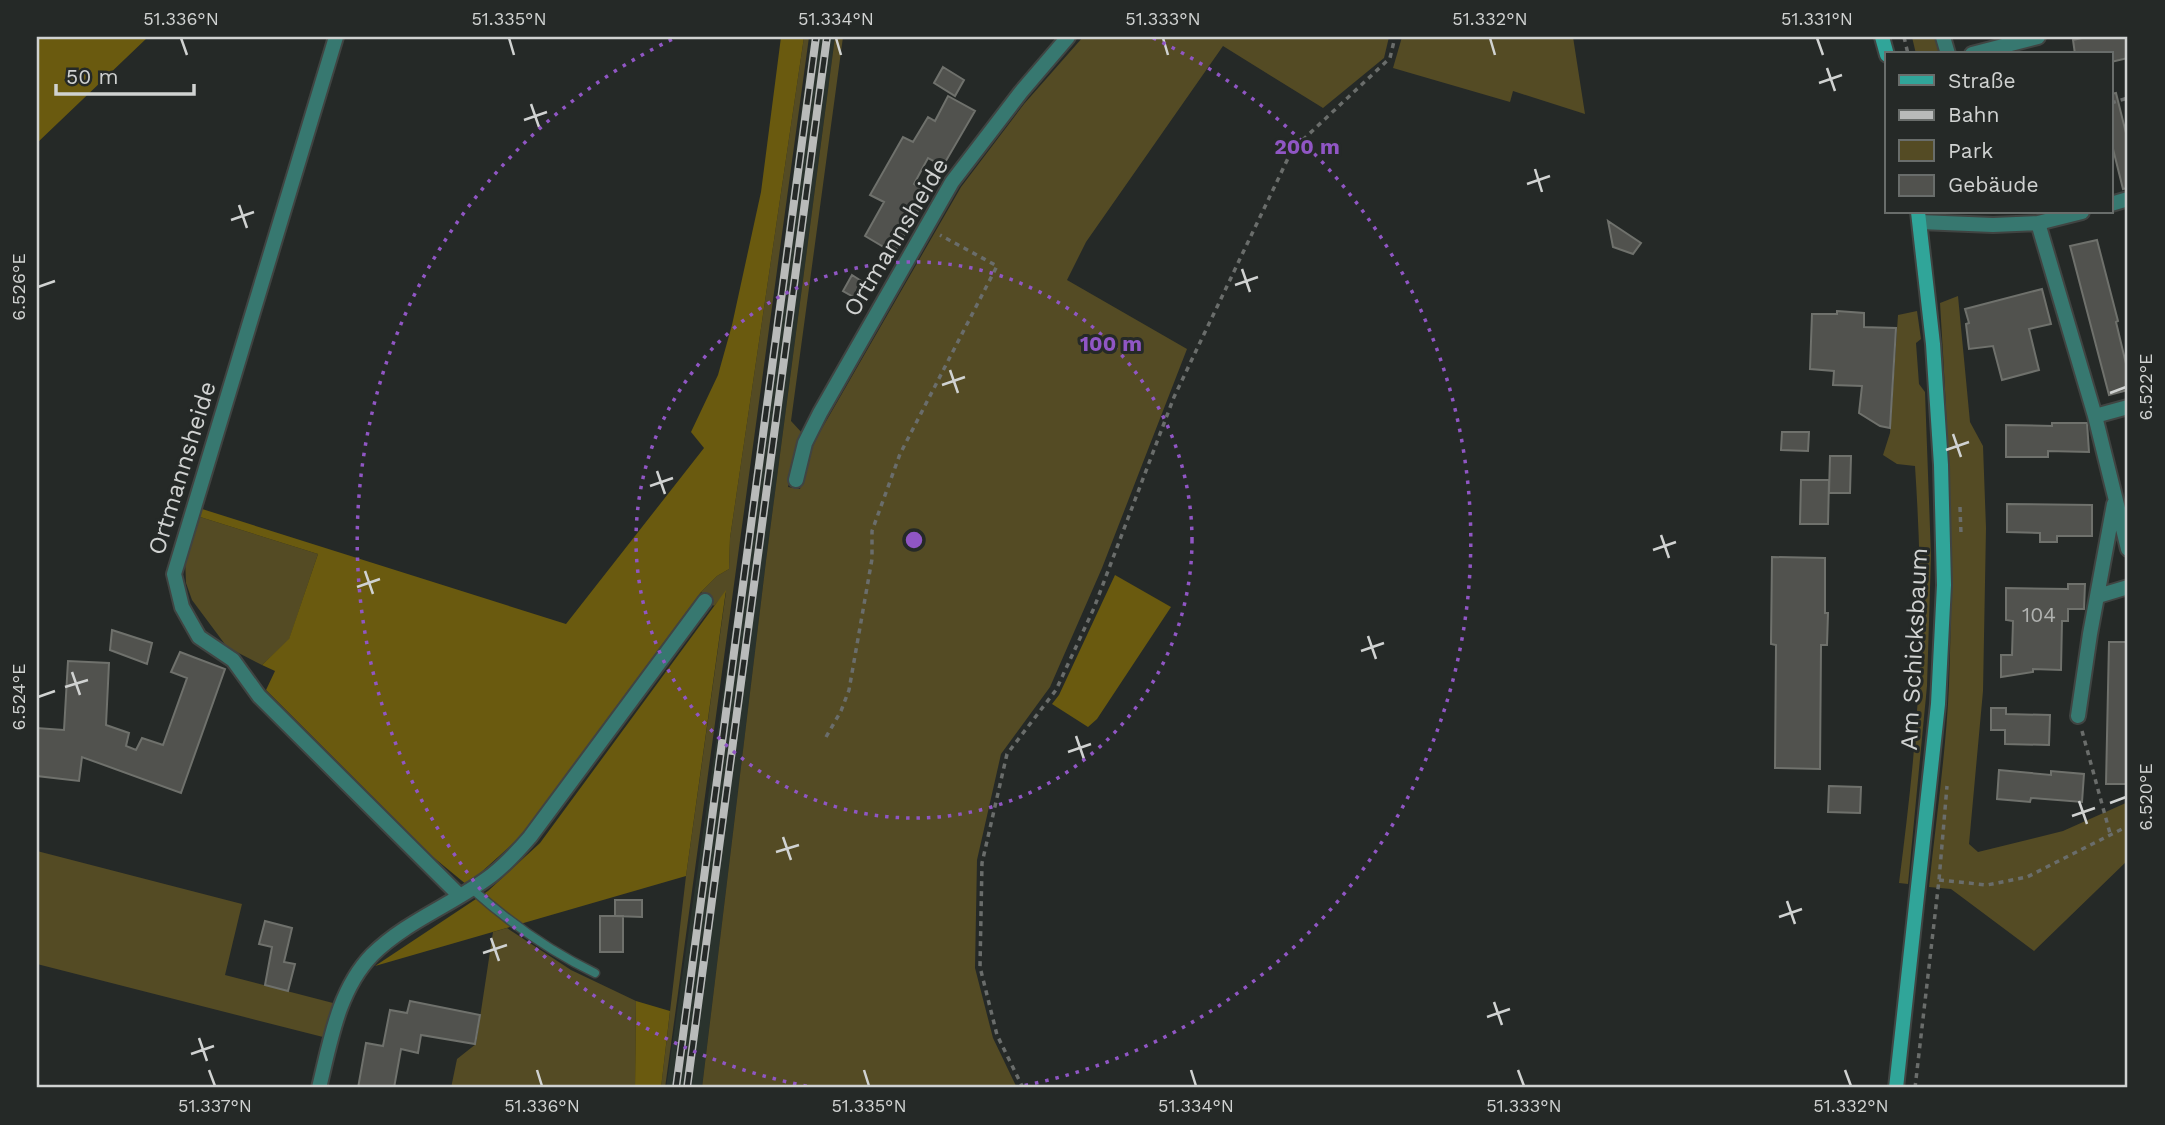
<svg xmlns="http://www.w3.org/2000/svg" width="2165" height="1125" font-family="'Work Sans',sans-serif">
<style>
.built{fill:#2a332d}
.green{fill:#544b24}
.forest{fill:#6a5a0f}
.building{fill:#51524e;stroke:#6f716c;stroke-width:2}
.lines{fill:none;stroke-linecap:round;stroke-linejoin:round}
.lane-casing{stroke:#404442;stroke-width:11}
.street-casing{stroke:#404442;stroke-width:18}
.secondary-casing{stroke:#404442;stroke-width:18}
.path{stroke:#6a6d6b;stroke-width:3.5;stroke-dasharray:5 5;stroke-linecap:butt}
.lane{stroke:#377870;stroke-width:8}
.street{stroke:#377870;stroke-width:14}
.secondary{stroke:#30a599;stroke-width:14}
.rail-casing{stroke:#b9bbba;stroke-width:8}
.rail{stroke:#252927;stroke-width:5;stroke-dasharray:16;stroke-linecap:butt}
.ticks{fill:none;stroke:#d0d2d1;stroke-width:2.5}
.ring{fill:none;stroke:#9056c4;stroke-width:3.5;stroke-dasharray:3.5 7}
.labels{text-anchor:middle;stroke-width:6;stroke-linejoin:round;paint-order:stroke}
.number-label{font-size:21px;fill:#b0b2b0}
.street-label{font-size:24px;fill:#d0d2d1;stroke:#252927}
.centre{fill:#9056c4;stroke:#252927;stroke-width:3.5}
.ring-label{font-size:21px;text-anchor:middle;font-weight:bold;fill:#9056c4;stroke:#252927;stroke-width:6;stroke-linejoin:round;paint-order:stroke}
.neatline{fill:none;stroke:#d0d2d1;stroke-width:2.5}
.ticks-label{font-size:18px;text-anchor:middle;fill:#d0d2d1}
</style>
<rect width="100%" height="100%" fill="#252927"/>
<path class="built" d="M 811,37 L 835,37 L 766,561 L 702,1088 L 666,1088 L 739,583 Z"/>
<path class="green" d="M 804,37 L 809,37 L 665,1088 L 661,1088 L 686,876 L 726,592 L 714,606 L 701,592 L 717,576 L 729,569 L 730,538 Z
M 835,37 L 843,37 L 791,421 L 803,434 L 788,487 L 800,489 L 808,456 L 821,430 L 961,187 L 1024,104 L 1083,37 L 1389,37 L 1384,58 L 1323,108 L 1223,46 L 1086,242 L 1067,280 L 1187,349 L 1102,568 L 1050,687 L 1001,754 L 977,860 L 975,968 L 993,1038 L 1017,1088 L 702,1088 L 766,561 Z
M 1402,37 L 1573,37 L 1585,114 L 1513,91 L 1510,102 L 1393,68 Z
M 1912,37 L 1935,37 L 1940,54 L 1916,54 Z
M 1958,296 L 1970,422 L 1983,446 L 1986,528 L 1983,691 L 1969,844 L 1978,852 L 2063,831 L 2128,802 L 2128,860 L 2034,951 L 1951,889 L 1929,887 C 1936,820 1946,752 1949,685 C 1954,557 1948,431 1940,303 Z
M 1917,311 L 1921,339 L 1916,343 L 1919,384 L 1925,392 L 1931,556 L 1927,686 L 1908,884 L 1899,883 C 1909,805 1918,727 1920,648 C 1921,587 1919,527 1915,466 L 1897,464 L 1883,455 L 1890,433 L 1898,315 Z
M 197,516 L 318,554 L 289,640 L 262,665 L 227,647 L 192,600 L 186,583 L 185,558 Z
M 37,851 L 242,904 L 225,975 L 333,1003 L 323,1037 L 37,964 Z
M 507,928 L 571,970 L 636,1001 L 635,1088 L 451,1088 L 457,1059 L 476,1044 L 493,932 Z"/>
<path class="forest" d="M 37,37 L 148,37 L 37,143 Z
M 781,37 L 804,37 L 730,538 L 729,569 L 717,576 L 701,592 L 519,838 L 467,885 L 433,857 L 266,690 L 275,671 L 262,665 L 289,639 L 318,554 L 197,516 L 199,508 L 566,624 L 704,448 L 691,432 L 718,375 L 732,325 L 761,192 Z
M 1115,575 L 1171,607 L 1097,719 L 1088,727 L 1052,704 L 1059,695 Z
M 726,590 L 686,876 L 375,966 L 488,891 L 540,843 Z
M 636,1001 L 670,1011 L 661,1088 L 635,1088 Z"/>
<path class="building" d="M 2086,37 L 2128,37 L 2128,58 L 2111,62 L 2111,54 L 2075,54 L 2073,40 Z
M 943,67 L 964,80 L 955,96 L 934,83 Z
M 2116,93 L 2128,141 L 2128,188 L 2123,189 L 2111,141 L 2111,94 Z
M 948,96 L 975,111 L 943,166 L 928,158 L 914,184 L 928,193 L 894,253 L 865,236 L 884,202 L 870,195 L 903,137 L 913,142 L 928,117 L 935,121 Z
M 1608,221 L 1641,243 L 1633,254 L 1613,247 Z
M 2097,240 L 2118,321 L 2116,322 L 2128,372 L 2128,390 L 2109,395 L 2070,246 Z
M 852,275 L 866,284 L 857,299 L 843,291 Z
M 2042,289 L 2051,324 L 2029,329 L 2039,370 L 2002,380 L 1993,346 L 1969,349 L 1966,324 L 1969,323 L 1965,309 Z
M 1837,311 L 1864,313 L 1864,327 L 1896,328 L 1890,428 L 1880,426 L 1859,413 L 1862,386 L 1833,385 L 1834,371 L 1810,369 L 1812,314 L 1837,314 Z
M 2052,423 L 2087,423 L 2089,452 L 2048,451 L 2048,457 L 2006,457 L 2006,425 L 2052,426 Z
M 1782,432 L 1809,432 L 1808,451 L 1781,450 Z
M 1830,456 L 1851,456 L 1850,493 L 1829,493 Z
M 1801,480 L 1829,480 L 1828,524 L 1800,524 Z
M 2007,504 L 2092,505 L 2092,536 L 2057,536 L 2057,542 L 2040,542 L 2040,533 L 2007,532 Z
M 1772,557 L 1825,558 L 1825,613 L 1828,613 L 1827,645 L 1821,645 L 1820,769 L 1775,768 L 1776,645 L 1771,644 Z
M 2068,584 L 2085,584 L 2084,609 L 2068,609 L 2068,621 L 2062,621 L 2061,670 L 2033,669 L 2033,672 L 2001,677 L 2001,655 L 2012,655 L 2013,621 L 2006,620 L 2006,588 L 2068,589 Z
M 112,630 L 152,643 L 147,664 L 110,650 Z
M 2109,642 L 2128,642 L 2128,784 L 2106,784 Z
M 180,652 L 225,669 L 181,793 L 82,757 L 79,781 L 37,776 L 37,728 L 64,730 L 68,661 L 109,663 L 106,725 L 129,733 L 126,746 L 136,750 L 142,738 L 163,745 L 187,678 L 171,672 Z
M 1991,708 L 2006,708 L 2006,714 L 2050,715 L 2049,745 L 2005,744 L 2005,730 L 1991,730 Z
M 1999,770 L 2051,775 L 2051,771 L 2084,774 L 2082,802 L 2031,798 L 2030,802 L 1997,799 Z
M 1829,786 L 1861,787 L 1860,813 L 1828,812 Z
M 615,900 L 642,900 L 642,917 L 615,916 Z
M 600,916 L 623,916 L 623,952 L 600,952 Z
M 265,921 L 292,928 L 284,962 L 295,964 L 288,991 L 265,985 L 272,947 L 259,944 Z
M 410,1001 L 480,1015 L 475,1044 L 421,1035 L 418,1053 L 401,1049 L 394,1088 L 358,1088 L 366,1043 L 383,1046 L 390,1010 L 407,1013 Z"/>
<g class="lines">
<defs>
<path id="lane" d="M 472,889 C 510,923 549,951 595,973"/>
<path id="street" d="M 336,37 L 174,574 L 182,607 L 199,637 L 233,660 L 259,696 L 460,896
M 1943,37 L 1948,54
M 1972,54 L 2038,37
M 2111,204 L 2128,199
M 1920,222 L 1993,225 L 2038,223 L 2082,212
M 2038,223 L 2095,416 L 2128,549
M 2095,416 L 2128,407
M 796,480 L 805,443 L 820,413 L 952,182 L 1021,92 L 1068,37
M 2098,596 L 2128,587
M 2078,716 L 2090,634 L 2114,504
M 319,1088 C 330,1043 338,990 372,955 C 406,921 454,904 492,875 C 506,864 518,851 530,837 L 705,601"/>
<path id="secondary" d="M 1882,37 L 1887,55
M 1896,1088 L 1938,704 L 1944,585 L 1941,465 L 1933,344 L 1918,212"/>
</defs>
<use href="#lane" class="lane-casing"/>
<use href="#street" class="street-casing"/>
<use href="#secondary" class="secondary-casing"/>
<path class="path" d="M 1904,37 L 1908,54
M 2111,103 L 2128,98
M 1960,507 L 1961,534
M 2082,731 L 2111,837
M 826,737 L 841,711 L 849,690 L 872,559 L 872,531 L 900,454 L 997,266 L 940,235
M 1939,880 L 1987,885 L 2027,877 L 2128,826
M 1023,1088 L 997,1035 L 980,967 L 982,863 L 1007,754 L 1056,690 L 1094,608 L 1174,397 L 1292,150 L 1390,58 L 1395,37
M 1915,1088 L 1939,880 L 1947,786"/>
<use href="#lane" class="lane"/>
<use href="#street" class="street"/>
<use href="#secondary" class="secondary"/>
<defs>
<path id="rail" d="M 676,1088 L 816,37
M 687,1088 L 827,37"/>
</defs>
<use href="#rail" class="rail-casing"/>
<use href="#rail" class="rail"/>
</g>
<path class="ticks" d="M 181,38 L 187,55M 509,38 L 514,55M 836,38 L 841,55M 1163,38 L 1168,55M 1490,38 L 1495,55M 1817,38 L 1823,55M 1827,68 L 1835,91M 1819,83 L 1842,75M 531,104 L 539,127M 524,120 L 547,112M 1535,169 L 1542,192M 1527,184 L 1550,176M 239,205 L 247,228M 231,220 L 254,212M 1242,269 L 1250,292M 1235,285 L 1258,277M 38,287 L 55,281M 950,370 L 958,393M 942,385 L 965,377M 2110,393 L 2126,387M 1953,434 L 1961,457M 1946,450 L 1969,442M 657,471 L 665,494M 650,486 L 673,478M 1661,535 L 1669,558M 1653,550 L 1676,542M 365,571 L 373,594M 357,587 L 380,579M 1368,636 L 1376,659M 1361,651 L 1384,643M 72,672 L 80,695M 65,687 L 88,680M 38,697 L 55,691M 1076,736 L 1084,759M 1068,752 L 1091,744M 2079,801 L 2087,824M 2110,803 L 2126,797M 2072,816 L 2095,808M 783,837 L 791,860M 776,852 L 799,845M 1787,901 L 1795,924M 1779,917 L 1802,909M 491,938 L 499,961M 483,953 L 507,945M 1494,1002 L 1502,1025M 1487,1017 L 1510,1009M 199,1038 L 207,1061M 191,1054 L 214,1046M 209,1070 L 215,1086M 537,1070 L 542,1086M 864,1070 L 869,1086M 1191,1070 L 1196,1086M 1518,1070 L 1524,1086M 1845,1070 L 1851,1086"/>
<g class="ring">
<circle cx="914" cy="540" r="278"/>
<path d="M817 1088A556 556 0 0 1 675 38M1153 38A556 556 0 0 1 1011 1088"/>
</g>
<g class="labels">
<g class="number-label">
<text x="2039" y="622">104</text>
</g>
<g class="street-label">
<text transform="translate(896 237) rotate(-59)" y="8">Ortmannsheide</text>
<text transform="translate(182 468) rotate(-73)" y="8">Ortmannsheide</text>
<text transform="translate(1914 649) rotate(-87)" y="8">Am Schicksbaum</text>
</g>
</g>
<circle cx="914" cy="540" r="10" class="centre"/>
<g class="ring-label">
<text x="1307" y="154">200 m</text>
<text x="1111" y="351">100 m</text>
</g>
<rect width="2165" height="1125" fill="none" stroke="#252927" stroke-width="77"/>
<rect x="1885" y="52" width="228" height="161" fill="#252927" stroke="#696d6b" stroke-width="2"/>
<rect x="1899" y="75" width="35" height="10" fill="#30a599" stroke="#696d6b" stroke-width="2"/>
<text x="1948" y="88" font-size="21" fill="#d0d2d1">Straße</text>
<rect x="1899" y="110" width="35" height="10" fill="#b9bbba" stroke="#696d6b" stroke-width="2"/>
<text x="1948" y="122" font-size="21" fill="#d0d2d1">Bahn</text>
<rect x="1899" y="140" width="35" height="21" fill="#544b24" stroke="#696d6b" stroke-width="2"/>
<text x="1948" y="158" font-size="21" fill="#d0d2d1">Park</text>
<rect x="1899" y="175" width="35" height="21" fill="#51524e" stroke="#696d6b" stroke-width="2"/>
<text x="1948" y="192" font-size="21" fill="#d0d2d1">Gebäude</text>
<path d="M56 84v10h138v-10" fill="none" stroke="#d0d2d1" stroke-width="3.5"/>
<text x="66" y="84" font-size="21" fill="#d0d2d1" stroke="#252927" stroke-width="5" paint-order="stroke">50 m</text>
<rect x="38" y="38" width="2088" height="1048" class="neatline"/>
<g class="ticks-label">
<text x="181" y="25">51.336°N</text>
<text x="509" y="25">51.335°N</text>
<text x="836" y="25">51.334°N</text>
<text x="1163" y="25">51.333°N</text>
<text x="1490" y="25">51.332°N</text>
<text x="1817" y="25">51.331°N</text>
<text transform="translate(19 287) rotate(-90)" y="6">6.526°E</text>
<text transform="translate(2146 387) rotate(-90)" y="6">6.522°E</text>
<text transform="translate(19 697) rotate(-90)" y="6">6.524°E</text>
<text transform="translate(2146 797) rotate(-90)" y="6">6.520°E</text>
<text x="215" y="1112">51.337°N</text>
<text x="542" y="1112">51.336°N</text>
<text x="869" y="1112">51.335°N</text>
<text x="1196" y="1112">51.334°N</text>
<text x="1524" y="1112">51.333°N</text>
<text x="1851" y="1112">51.332°N</text>
</g>
</svg>
